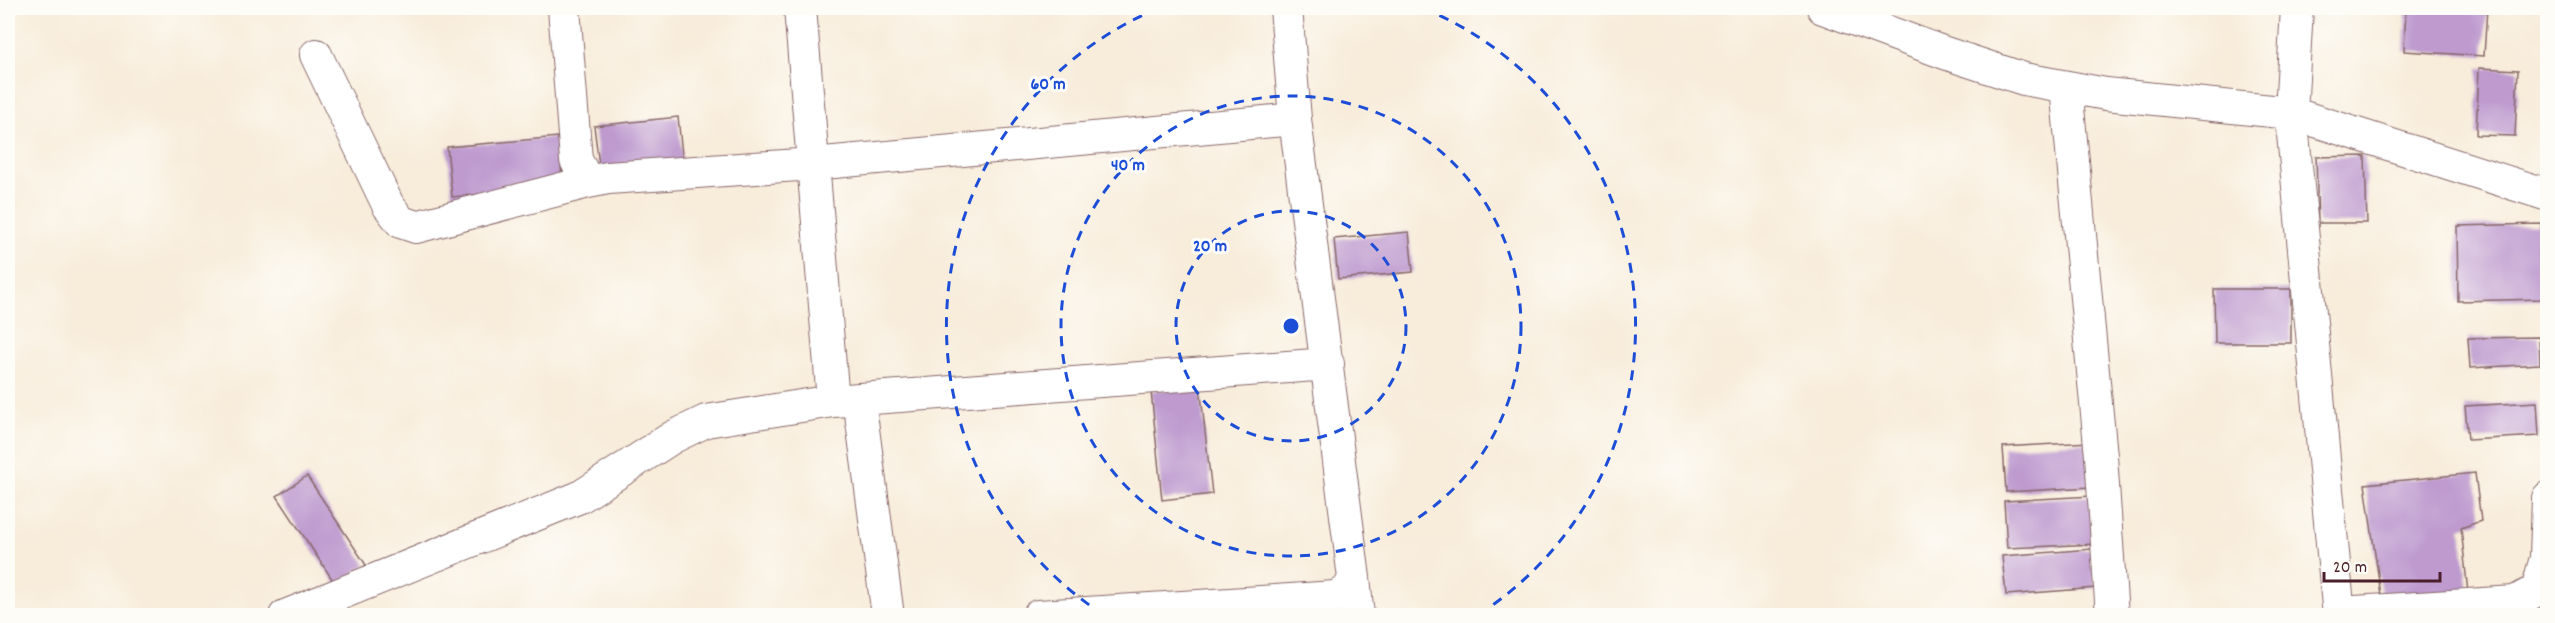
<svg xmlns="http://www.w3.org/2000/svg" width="2555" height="623" font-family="Dekko,sans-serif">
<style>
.building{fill:#be9acf}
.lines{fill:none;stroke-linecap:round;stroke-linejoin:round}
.street-casing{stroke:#876768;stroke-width:34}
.street{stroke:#fff;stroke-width:32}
.ring{fill:none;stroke:#1d4ed8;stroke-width:3;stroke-dasharray:10 8}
.centre{fill:#1d4ed8;stroke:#fdfcf7;stroke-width:3}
.ring-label{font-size:18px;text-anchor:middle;font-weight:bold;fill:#1d4ed8;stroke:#fdfcf7;stroke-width:6;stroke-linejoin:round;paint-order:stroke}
</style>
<rect width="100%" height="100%" fill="#fdfcf7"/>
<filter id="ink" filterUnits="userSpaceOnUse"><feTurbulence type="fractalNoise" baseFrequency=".0167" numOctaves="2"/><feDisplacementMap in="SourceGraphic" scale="12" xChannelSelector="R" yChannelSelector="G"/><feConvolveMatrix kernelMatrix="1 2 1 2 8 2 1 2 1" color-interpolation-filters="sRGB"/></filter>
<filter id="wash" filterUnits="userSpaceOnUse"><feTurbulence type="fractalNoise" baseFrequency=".008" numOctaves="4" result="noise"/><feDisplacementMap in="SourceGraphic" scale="24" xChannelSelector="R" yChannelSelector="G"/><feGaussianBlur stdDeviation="1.35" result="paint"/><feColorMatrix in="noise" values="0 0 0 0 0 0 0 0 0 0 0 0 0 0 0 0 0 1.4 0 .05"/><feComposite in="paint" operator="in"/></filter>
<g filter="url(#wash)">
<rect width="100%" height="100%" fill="#f8ecda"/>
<g id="blocks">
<path class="building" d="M 2406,8 L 2487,8 L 2484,56 L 2404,51 Z
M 2479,68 L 2518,70 L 2515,136 L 2476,135 Z
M 678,117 L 683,164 L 600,173 L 594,126 Z
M 558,137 L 563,186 L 452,197 L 447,147 Z
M 2365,156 L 2367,223 L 2318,223 L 2316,157 Z
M 2541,224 L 2543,299 L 2458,301 L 2457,226 Z
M 1409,232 L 1413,272 L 1338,279 L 1334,239 Z
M 2214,289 L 2291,289 L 2291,343 L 2215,343 Z
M 2539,337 L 2540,364 L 2470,368 L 2468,338 Z
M 1200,386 L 1212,494 L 1162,500 L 1151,391 Z
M 2537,402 L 2539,436 L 2468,440 L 2465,406 Z
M 2089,442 L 2091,487 L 2006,492 L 2003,447 Z
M 2475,473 L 2481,521 L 2461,528 L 2468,593 L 2382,602 L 2365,484 Z
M 307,476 L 366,565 L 336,585 L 277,496 Z
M 2092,496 L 2095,544 L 2007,548 L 2004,501 Z
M 2092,549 L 2096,588 L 2006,595 L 2002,556 Z"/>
</g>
</g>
<g filter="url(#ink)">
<use href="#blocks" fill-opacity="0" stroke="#876768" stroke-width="1.5"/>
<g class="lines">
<defs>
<path id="street" d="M 564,8 L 576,160 L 588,182 L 608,178 L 813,164 L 1295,119
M 800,8 L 833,401
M 1823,8 L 1945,53 L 2024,79 L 2106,94 L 2291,113 L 2548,195
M 2297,8 L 2291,113 L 2339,616
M 316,55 L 388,205 L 401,222 L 416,227 L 588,182
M 2066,87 L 2101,456 L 2112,616
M 859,399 L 888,616
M 1354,578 L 1358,616
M 2338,613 L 2515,602 L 2537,590 L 2546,558 L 2548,498
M 285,616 L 580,497 L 673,437 L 706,421 L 833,401 L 1328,364
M 1038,616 L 1230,604
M 1213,616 L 1214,612 L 1230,604 L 1335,597 L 1348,591 L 1354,578 L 1295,119 L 1286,8"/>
</defs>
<use href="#street" class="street-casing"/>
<use href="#street" class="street"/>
</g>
</g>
<g class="ring">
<circle cx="1291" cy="326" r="115"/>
<circle cx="1291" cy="326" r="230"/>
<path d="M1104 615A344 344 0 0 1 1159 8M1423 8A344 344 0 0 1 1478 615"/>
</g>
<circle cx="1291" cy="326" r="9" class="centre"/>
<g class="ring-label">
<text x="1048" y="89">60 m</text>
<text x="1128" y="170">40 m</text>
<text x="1210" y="251">20 m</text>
</g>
<rect width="2555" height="623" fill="none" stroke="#fdfcf7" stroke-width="30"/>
<path d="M2324 572v9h116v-9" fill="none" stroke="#4a1f2b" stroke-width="3"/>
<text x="2333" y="572" font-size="18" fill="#4a1f2b" stroke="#fdfcf7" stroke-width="4.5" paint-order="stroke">20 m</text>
</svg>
